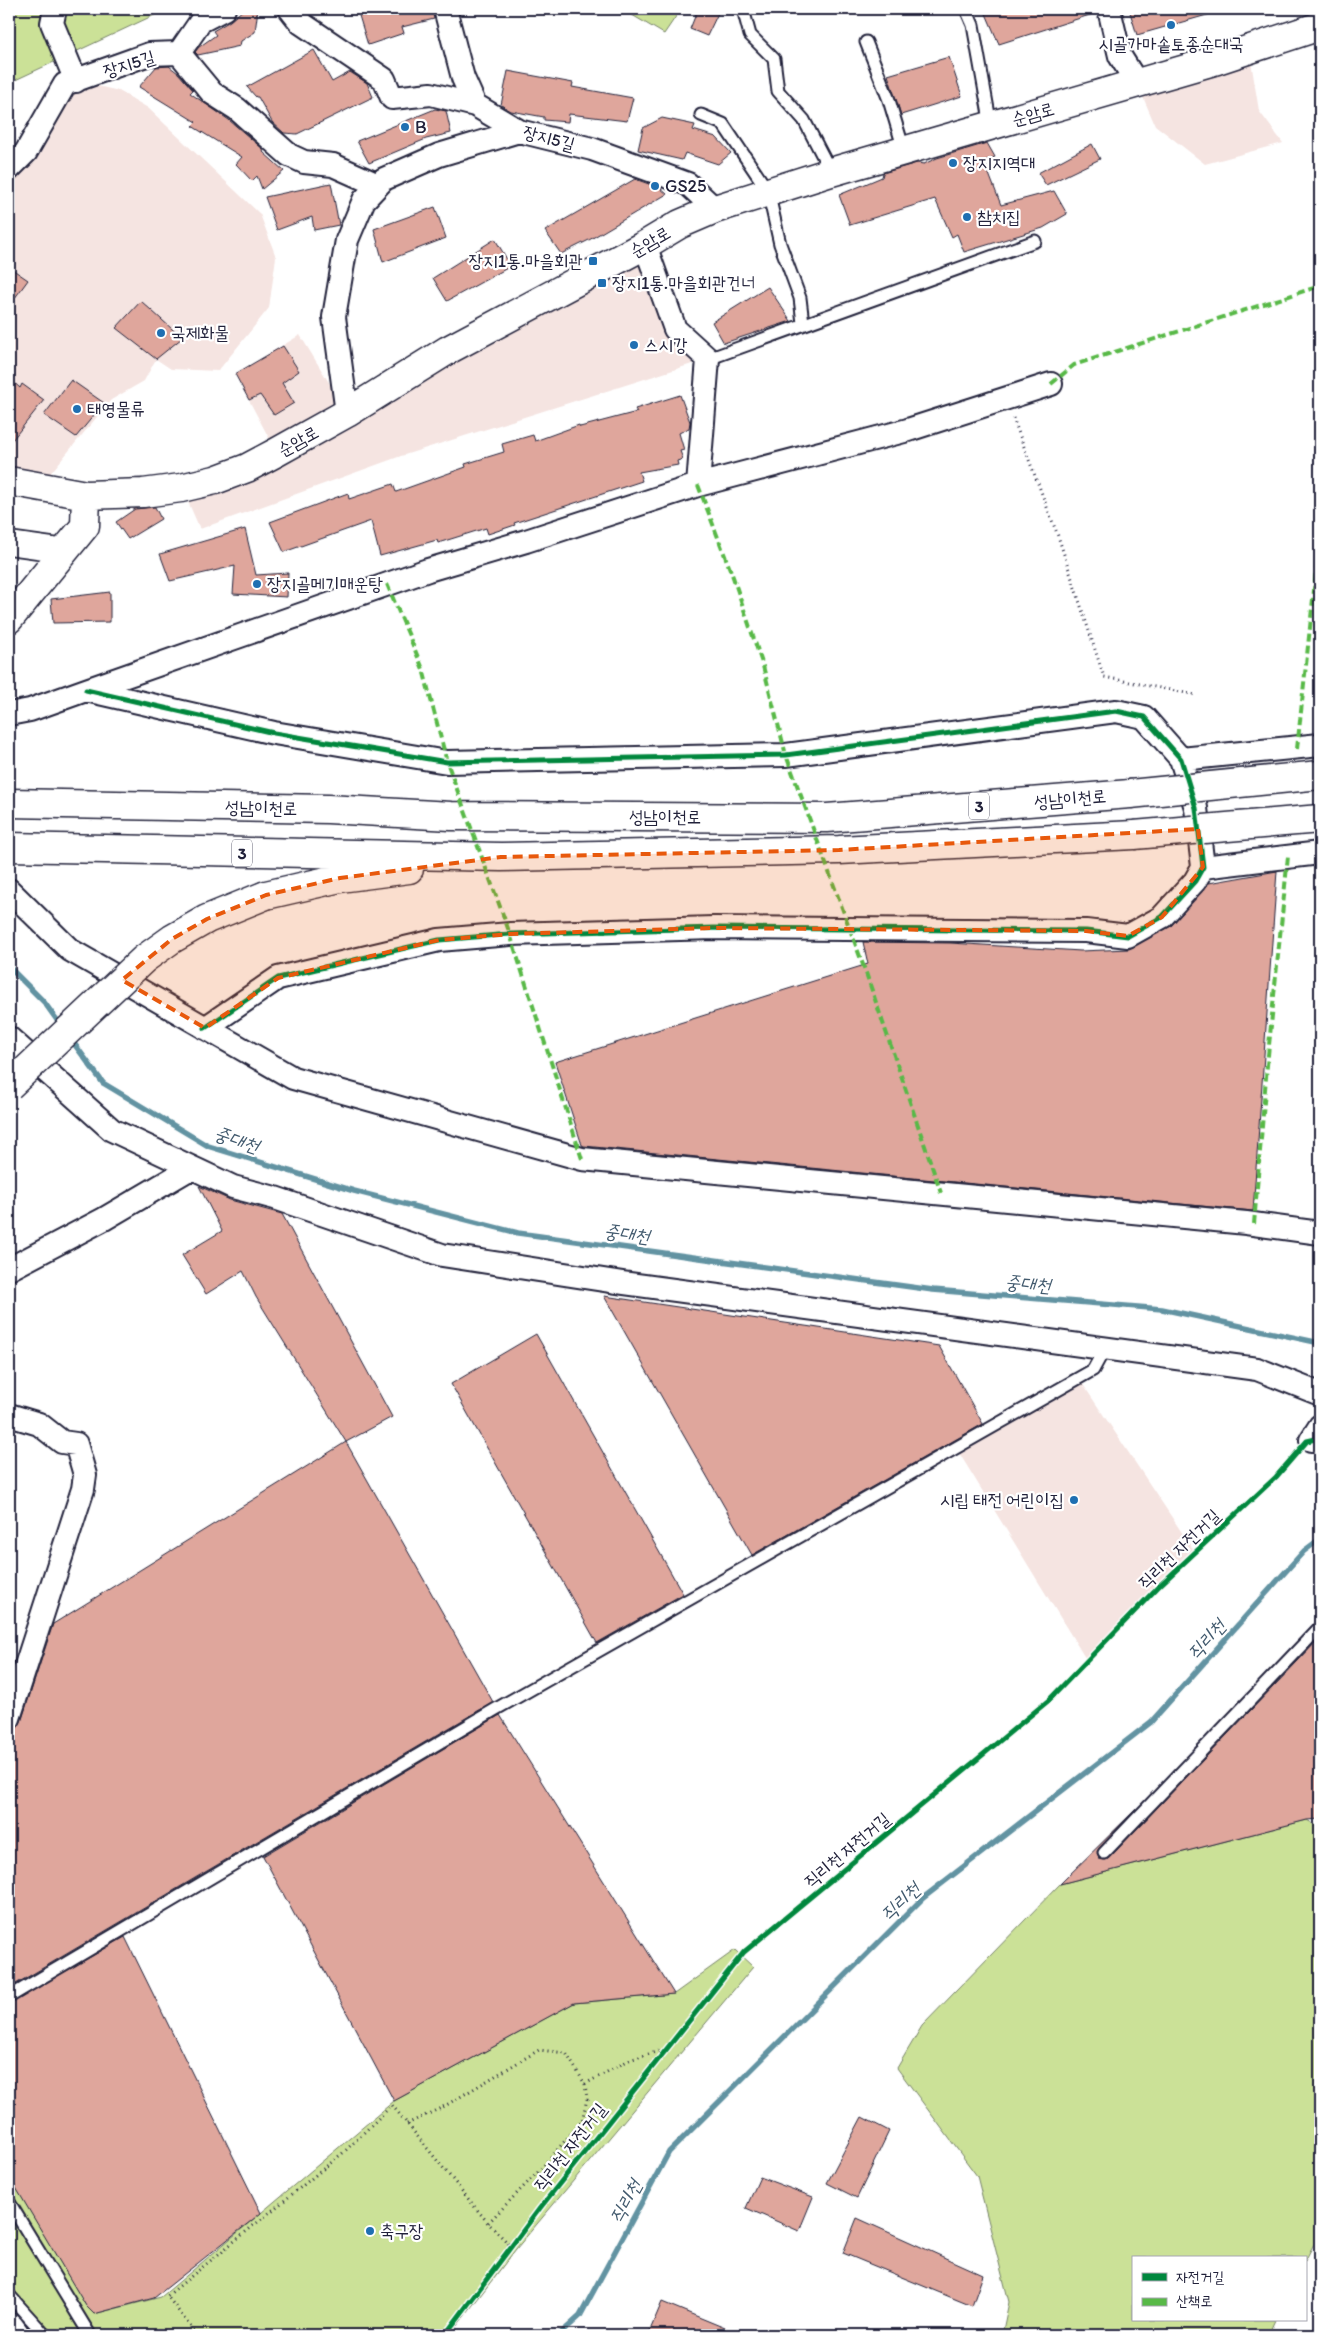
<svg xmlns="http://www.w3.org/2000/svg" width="1329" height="2344" font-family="Itim,'Poor Story',sans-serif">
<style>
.built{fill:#f5e4e1}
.green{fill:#cbe197;stroke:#768269}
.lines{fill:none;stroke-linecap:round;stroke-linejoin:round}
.stream{stroke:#6293a2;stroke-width:5.5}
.building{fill:#dfa69c;stroke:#22223b}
.lane-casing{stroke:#22223b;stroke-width:15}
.street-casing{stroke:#22223b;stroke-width:26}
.secondary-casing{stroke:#22223b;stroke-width:31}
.highway-casing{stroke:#22223b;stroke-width:31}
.path{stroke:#22223b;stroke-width:3;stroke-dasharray:1 4;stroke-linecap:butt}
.lane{stroke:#fff;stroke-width:11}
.street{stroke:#fff;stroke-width:22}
.secondary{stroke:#fff;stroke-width:28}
.highway{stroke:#fff;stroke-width:28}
.highway-bridge-casing{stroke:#22223b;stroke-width:31;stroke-linecap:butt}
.highway-bridge{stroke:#fff;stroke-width:28}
.quiet{stroke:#58b947;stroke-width:4;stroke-dasharray:8 4;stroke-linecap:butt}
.cycleway-casing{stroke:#fff;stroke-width:8}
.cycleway{stroke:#00873e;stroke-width:5}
.marked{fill:#e8590c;fill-opacity:0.2;stroke:#e8590c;stroke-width:4;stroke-dasharray:10 6;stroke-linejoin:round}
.poi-dot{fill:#1f6fb2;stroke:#fff;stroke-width:2}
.labels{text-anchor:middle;stroke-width:4.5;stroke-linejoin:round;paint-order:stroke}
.shield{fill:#fff;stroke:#646476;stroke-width:1}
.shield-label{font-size:16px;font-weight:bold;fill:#22223b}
.poi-label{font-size:18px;fill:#22223b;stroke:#fff;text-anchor:start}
.street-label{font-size:18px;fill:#22223b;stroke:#fff}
.water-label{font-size:19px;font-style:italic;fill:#425a6e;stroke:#fff}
</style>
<rect width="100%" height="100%" fill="#fff"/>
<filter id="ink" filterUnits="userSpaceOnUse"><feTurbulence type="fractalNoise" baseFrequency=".02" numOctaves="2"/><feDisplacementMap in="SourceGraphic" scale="10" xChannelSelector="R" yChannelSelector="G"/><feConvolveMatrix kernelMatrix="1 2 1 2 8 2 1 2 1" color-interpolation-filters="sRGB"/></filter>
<g filter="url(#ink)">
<path class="built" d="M 1249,49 L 1259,111 L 1283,143 L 1205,164 L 1155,125 L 1137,83 Z
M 76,81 L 119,91 L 148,108 L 260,214 L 276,257 L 269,308 L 218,371 L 171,369 L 156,359 L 144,381 L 111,400 L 39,487 L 9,481 L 9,169 Z
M 645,245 L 675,329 L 708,359 L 401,456 L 200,529 L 186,497 L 277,453 L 235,374 L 300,335 L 347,412 Z
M 1080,1380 L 1195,1552 L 1158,1587 L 1087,1661 L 956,1448 Z"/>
<path class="green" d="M 9,9 L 165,9 L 165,10 L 9,83 Z
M 622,9 L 681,9 L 664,34 Z
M 1307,1820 L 1320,1828 L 1320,2237 L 1315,2242 L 1305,2261 L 1305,2258 L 1133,2258 L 1133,2320 L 1275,2320 L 1268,2335 L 1002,2335 L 1009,2302 L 977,2176 L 897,2068 L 922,2026 L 1060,1884 Z
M 735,1950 L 753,1967 L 516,2249 L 450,2335 L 45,2335 L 9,2294 L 9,2173 L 94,2314 L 161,2297 L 394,2101 L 574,2003 L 674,1994 Z"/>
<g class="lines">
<path class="stream" d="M 9,967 L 44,1002 L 62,1027
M 70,1038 L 103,1083 L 208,1146 L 354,1191 L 518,1233 L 933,1290 L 1162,1309 L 1320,1343
M 559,2335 L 580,2316 L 669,2152 L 923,1898 L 1151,1722 L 1304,1551 L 1320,1539"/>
</g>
<path class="building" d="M 244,9 L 258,9 L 255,32 L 241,41 L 240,46 L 198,55 L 195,52 L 199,47 L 216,35 L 213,31 L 230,21 Z
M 357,9 L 432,9 L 434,19 L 402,27 L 404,33 L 368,45 Z
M 698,9 L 720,9 L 707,36 L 690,29 Z
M 984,9 L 1096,9 L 1096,13 L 999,44 Z
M 1129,9 L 1213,9 L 1214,13 L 1137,35 Z
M 314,50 L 332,82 L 350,72 L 367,83 L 373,97 L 297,134 L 284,133 L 272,122 L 258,97 L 256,97 L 247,87 Z
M 949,57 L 962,96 L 901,115 L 888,75 Z
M 169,66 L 178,73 L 193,90 L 190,93 L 229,120 L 264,150 L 263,152 L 284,171 L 262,189 L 257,176 L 252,181 L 236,164 L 242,157 L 192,126 L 196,122 L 139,87 L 156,67 Z
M 508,71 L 573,83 L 572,87 L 633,98 L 627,121 L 569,114 L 568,122 L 544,120 L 544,117 L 511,111 L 501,105 Z
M 435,109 L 446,111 L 451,133 L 426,139 L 369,163 L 357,141 Z
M 662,118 L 695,125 L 693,130 L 716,137 L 731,153 L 718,164 L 685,153 L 682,160 L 638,150 L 643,128 Z
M 987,143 L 995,157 L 984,161 L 1001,205 L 1054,191 L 1067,214 L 1043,228 L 964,252 L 957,234 L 952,237 L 935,199 L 850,225 L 839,195 L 882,177 L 883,173 L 917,163 L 924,164 L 937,158 Z
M 1092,144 L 1100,159 L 1046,185 L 1038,173 Z
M 635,179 L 660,188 L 667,194 L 589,240 L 561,254 L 545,231 Z
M 331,183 L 339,225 L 314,230 L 312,217 L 277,230 L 265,197 Z
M 435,207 L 446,238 L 383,262 L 374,229 Z
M 495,239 L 511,266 L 447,301 L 433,278 Z
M 9,267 L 28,280 L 9,306 Z
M 768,287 L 791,321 L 724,343 L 712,322 Z
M 141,301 L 182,338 L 156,359 L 116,328 Z
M 283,346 L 299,371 L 282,383 L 294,403 L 274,415 L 260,395 L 249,400 L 235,374 Z
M 9,378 L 20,388 L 22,384 L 44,400 L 9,444 Z
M 71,380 L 104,403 L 76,437 L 44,415 Z
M 680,395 L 690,422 L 689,428 L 679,433 L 684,450 L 680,451 L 683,459 L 677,461 L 678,465 L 639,472 L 642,481 L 514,523 L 515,525 L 488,534 L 486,528 L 438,543 L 437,540 L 380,556 L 371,521 L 284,552 L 270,522 L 348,493 L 349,499 L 393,484 L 396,492 L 466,467 L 465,464 L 504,452 L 502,444 L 533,435 L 535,441 L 579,425 L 580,427 L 637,412 L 635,409 Z
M 155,507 L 161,519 L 128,539 L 116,522 L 135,509 Z
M 245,529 L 256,575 L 288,573 L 287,597 L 233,594 L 235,566 L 170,581 L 160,554 Z
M 110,592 L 110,622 L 53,623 L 51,599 Z
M 1277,871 L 1253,1211 L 584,1146 L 582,1145 L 555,1062 L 868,964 L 863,942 L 950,943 L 1081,951 L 1129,949 L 1171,926 L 1209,883 Z
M 199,1186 L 230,1200 L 282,1214 L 392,1417 L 346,1442 L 256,1297 L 243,1271 L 206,1294 L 182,1255 L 222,1231 Z
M 604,1296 L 939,1346 L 983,1424 L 752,1555 Z
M 536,1334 L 683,1594 L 597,1643 L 451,1384 Z
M 346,1442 L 493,1702 L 9,1988 L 9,1731 L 17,1728 L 21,1722 L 53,1624 Z
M 1320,1638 L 1320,1819 L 1307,1820 L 1060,1884 L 1136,1809 L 1097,1851 L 1099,1859 L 1106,1860 L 1109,1858 Z
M 500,1715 L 674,1994 L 574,2003 L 394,2101 L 263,1856 Z
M 125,1937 L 261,2213 L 154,2298 L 94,2314 L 86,2306 L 9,2176 L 9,2004 Z
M 862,2117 L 889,2131 L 857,2198 L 827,2183 Z
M 760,2177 L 813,2197 L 799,2231 L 746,2208 Z
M 857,2218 L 983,2275 L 972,2306 L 843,2253 Z
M 662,2302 L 742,2335 L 648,2335 Z"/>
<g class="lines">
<defs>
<path id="lane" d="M 743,9 L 750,35 L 774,59 L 778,91 L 804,120 L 831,172
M 966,9 L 973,25 L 991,126
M 866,42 L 889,100 L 904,150
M 701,115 L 723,124 L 768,191 L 780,244 L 800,298 L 803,323
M 708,359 L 1035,241
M 1104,1853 L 1320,1627
M 9,1997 L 496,1709 L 1093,1370 L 1105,1348
M 9,2202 L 90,2335
M 9,2295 L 45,2335"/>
<path id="street" d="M 55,9 L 52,23 L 76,81
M 290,9 L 301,23 L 384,79 L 392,98 L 431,94 L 475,105
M 445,9 L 463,78 L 475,105 L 519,131 L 592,149 L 688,184 L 715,209
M 1109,9 L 1120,56 L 1137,83
M 179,53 L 212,93 L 237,109 L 289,155 L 304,162 L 333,165 L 378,185
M 9,169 L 26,152 L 65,84 L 149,54 L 179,53 L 201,21 L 224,9
M 645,245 L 675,329 L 708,359 L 698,485
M 347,413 L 334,317 L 347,240 L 364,200 L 384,179 L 439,155 L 519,131
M 9,543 L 66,551
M 86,690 L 274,733 L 447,762 L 786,755 L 1116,711 L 1144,717 L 1181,759 L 1196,808 L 1203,867 L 1195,881 L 1162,917 L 1128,936 L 1086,931 L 714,928 L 510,934 L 439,940 L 278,978 L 205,1028
M 9,714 L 30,710 L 86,690 L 428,570 L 526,541 L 698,485 L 908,430 L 1051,384
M 1181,759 L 1320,745
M 1203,867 L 1320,853
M 9,890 L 70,950 L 293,1078 L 582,1159 L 1246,1223 L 1320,1233
M 9,1038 L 112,1130 L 233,1187 L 275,1198 L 442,1255 L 623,1283 L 1257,1369 L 1320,1394
M 9,1269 L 104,1219 L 191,1168
M 9,1415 L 39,1424 L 62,1442 L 76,1444 L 85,1475 L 83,1489 L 9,1718
M 1311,1440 L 1320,1426"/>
<path id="secondary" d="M 9,481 L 86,495 L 143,493 L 181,488 L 215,480 L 247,468 L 277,452 L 347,413 L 448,350 L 645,245 L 680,224 L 715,209 L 831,172 L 1217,60 L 1320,26
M 9,619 L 85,526 L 86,495"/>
<path id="highway" d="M 9,803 L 328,809 L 451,816 L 827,818 L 1130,794
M 9,847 L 501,857 L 839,850 L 1134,835
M 266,895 L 340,878 L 409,869
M 9,2327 L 15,2335"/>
</defs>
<use href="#lane" class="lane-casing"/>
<use href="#street" class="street-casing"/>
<use href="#secondary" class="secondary-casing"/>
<use href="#highway" class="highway-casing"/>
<path class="path" d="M 1013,418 L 1058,536 L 1104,677 L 1196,695
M 585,2084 L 629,2060 L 669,2048
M 407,2124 L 443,2107 L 539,2050 L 566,2053 L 585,2084 L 587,2099 L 582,2121 L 540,2170 L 488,2223
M 197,2335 L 167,2296 L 344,2152 L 392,2105 L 488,2223 L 511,2246"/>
<use href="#lane" class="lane"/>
<use href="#street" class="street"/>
<use href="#secondary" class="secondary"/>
<use href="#highway" class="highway"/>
<defs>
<path id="highway-bridge" d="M 1130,794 L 1320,775
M 1134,835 L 1320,819
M 9,1086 L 144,959 L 172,939 L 207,919 L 266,895"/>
</defs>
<use href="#highway-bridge" class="highway-bridge-casing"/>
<use href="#highway-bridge" class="highway-bridge"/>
<path class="quiet" d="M 1051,384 L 1074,365 L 1320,286
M 698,485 L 733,577 L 763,666 L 786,755 L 866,973 L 941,1193
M 387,584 L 423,669 L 447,762 L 510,934 L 582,1159
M 1297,749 L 1320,534
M 1254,1224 L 1267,1065 L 1288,856"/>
<defs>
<path id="cycleway" d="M 86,690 L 274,733 L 447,762 L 786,755 L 1116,711 L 1144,717 L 1181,759 L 1196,808 L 1203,867 L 1195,881 L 1162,917 L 1128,936 L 1086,931 L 714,928 L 510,934 L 439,940 L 278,978 L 205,1028
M 445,2335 L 540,2208 L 744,1952 L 1049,1700 L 1158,1587 L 1276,1477 L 1307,1441 L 1320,1438"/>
</defs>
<use href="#cycleway" class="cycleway-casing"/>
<use href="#cycleway" class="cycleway"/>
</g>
</g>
<path class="marked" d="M 1198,829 L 1203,867 L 1162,917 L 1128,936 L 1086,931 L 714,928 L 510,934 L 439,940 L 278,978 L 205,1028 L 122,980 L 172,939 L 207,919 L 266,895 L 340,878 L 501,857 L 839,850 Z"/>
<g class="poi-dot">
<circle cx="1171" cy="25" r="5"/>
<circle cx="405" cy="127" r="5"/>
<circle cx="953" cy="163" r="5"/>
<circle cx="655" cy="186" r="5"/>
<circle cx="967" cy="217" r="5"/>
<rect x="588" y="256" width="10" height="10" rx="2.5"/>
<rect x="597" y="278" width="10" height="10" rx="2.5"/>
<circle cx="161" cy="333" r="5"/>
<circle cx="634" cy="345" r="5"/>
<circle cx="77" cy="409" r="5"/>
<circle cx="257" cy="584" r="5"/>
<circle cx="1074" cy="1500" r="5"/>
<circle cx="370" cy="2231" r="5"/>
</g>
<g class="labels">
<g class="shield">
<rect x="969" y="792.5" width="20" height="27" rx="4"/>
<rect x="232" y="839.5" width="20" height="27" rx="4"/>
</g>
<g class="shield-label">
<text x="979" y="812">3</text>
<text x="242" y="859">3</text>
</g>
<g class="poi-label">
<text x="1171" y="50" text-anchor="middle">시골가마솥토종순대국</text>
<text x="415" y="133">B</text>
<text x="963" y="169">장지지역대</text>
<text x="665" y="192">GS25</text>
<text x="977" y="223">참치집</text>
<text x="583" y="267" text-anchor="end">장지1통.마을회관</text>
<text x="612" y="289">장지1통.마을회관건너</text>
<text x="171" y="339">국제화물</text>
<text x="644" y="351">스시강</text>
<text x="87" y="415">태영물류</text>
<text x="267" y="590">장지골메기매운탕</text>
<text x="1064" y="1506" text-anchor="end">시립 태전 어린이집</text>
<text x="380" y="2237">축구장</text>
</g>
<g class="street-label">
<text transform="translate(129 64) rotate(-17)" y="6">장지5길</text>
<text transform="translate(1033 114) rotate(-16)" y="6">순암로</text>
<text transform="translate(549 138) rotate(15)" y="6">장지5길</text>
<text transform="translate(650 242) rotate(-30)" y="6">순암로</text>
<text transform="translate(298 441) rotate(-29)" y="6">순암로</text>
<text transform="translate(1070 799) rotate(-5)" y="6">성남이천로</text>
<text transform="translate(261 808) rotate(1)" y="6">성남이천로</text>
<text x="665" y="823">성남이천로</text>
<text transform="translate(1179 1549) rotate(-44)" y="6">직리천 자전거길</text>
<text transform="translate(847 1850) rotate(-40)" y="6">직리천 자전거길</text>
<text transform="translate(570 2147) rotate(-52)" y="6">직리천 자전거길</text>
</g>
<g class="water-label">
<text transform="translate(237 1139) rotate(19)" y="7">중대천</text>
<text transform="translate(627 1233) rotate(8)" y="7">중대천</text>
<text transform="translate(1028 1283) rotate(5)" y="7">중대천</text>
<text transform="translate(1206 1639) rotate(-48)" y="7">직리천</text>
<text transform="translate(900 1901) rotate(-43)" y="7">직리천</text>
<text transform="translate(625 2201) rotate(-61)" y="7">직리천</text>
</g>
</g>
<rect width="1329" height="2344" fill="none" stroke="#fff" stroke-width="30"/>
<rect x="15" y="15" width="1299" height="2314" fill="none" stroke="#22223b" stroke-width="2" filter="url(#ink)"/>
<rect x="1132" y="2256" width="175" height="65" fill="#ffffff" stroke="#a7a7b1"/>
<rect x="1142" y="2273" width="25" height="8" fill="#00873e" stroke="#a7a7b1"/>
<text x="1176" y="2282" font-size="15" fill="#22223b">자전거길</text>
<rect x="1142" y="2298" width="25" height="8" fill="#58b947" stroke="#a7a7b1"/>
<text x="1176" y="2306" font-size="15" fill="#22223b">산책로</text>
</svg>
